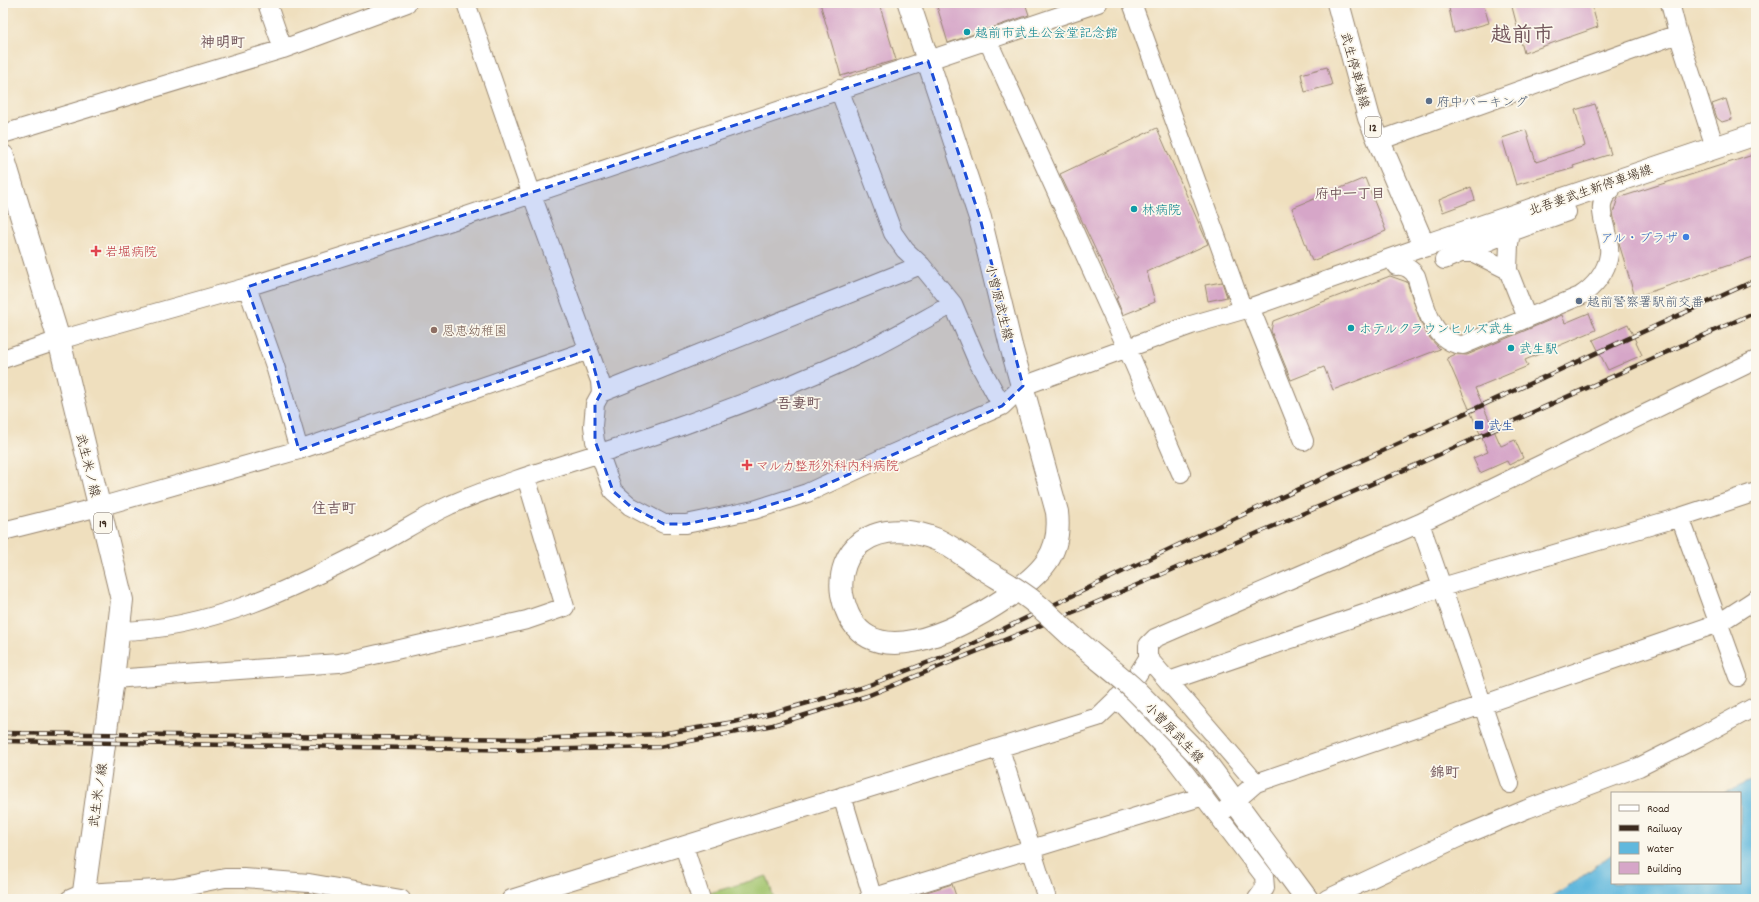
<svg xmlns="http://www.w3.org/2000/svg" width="1759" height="902" font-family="Dekko,'Klee One',sans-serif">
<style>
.green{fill:#a2c46d;stroke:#6e7746}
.water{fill:#60b8dd;stroke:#4e717e}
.building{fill:#d6a6c8}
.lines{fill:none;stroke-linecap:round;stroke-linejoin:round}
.minor-casing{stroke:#95846e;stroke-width:20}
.major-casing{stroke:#95846e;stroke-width:24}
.minor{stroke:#fff;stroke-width:18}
.major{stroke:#fff;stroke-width:22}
.rail-casing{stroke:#3b2a1e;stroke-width:4.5}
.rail{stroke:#fbf7ec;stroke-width:3;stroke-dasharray:9;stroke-linecap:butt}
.major-bridge-casing{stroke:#95846e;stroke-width:24;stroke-linecap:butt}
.major-bridge{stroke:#fff;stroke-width:22}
.marked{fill:#1d4ed8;fill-opacity:0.2;stroke:#1d4ed8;stroke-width:3;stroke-dasharray:8 5;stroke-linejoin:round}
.culture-dot{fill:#0f9aa8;stroke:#fbf7ec;stroke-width:1.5}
.service-dot{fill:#5c6f8a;stroke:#fbf7ec;stroke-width:1.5}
.shop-dot{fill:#3f7fe0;stroke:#fbf7ec;stroke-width:1.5}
.health-dot{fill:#e0444e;stroke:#fbf7ec;stroke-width:1.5}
.education-dot{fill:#8d6e63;stroke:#fbf7ec;stroke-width:1.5}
.transit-dot{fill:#1a4fb4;stroke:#fbf7ec;stroke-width:1.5}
.labels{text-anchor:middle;stroke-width:3.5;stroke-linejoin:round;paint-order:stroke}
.shield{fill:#fbf7ec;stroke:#75685c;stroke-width:1}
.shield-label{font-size:12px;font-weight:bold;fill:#3b2a1e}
.culture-label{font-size:13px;fill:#0d838f;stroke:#fbf7ec;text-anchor:start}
.street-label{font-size:13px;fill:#3b2a1e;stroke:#fbf7ec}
.service-label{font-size:13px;fill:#4e5e75;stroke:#fbf7ec;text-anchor:start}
.shop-label{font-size:13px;fill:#366cbe;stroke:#fbf7ec;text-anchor:end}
.health-label{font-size:13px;fill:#be3a42;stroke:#fbf7ec;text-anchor:start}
.education-label{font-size:13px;fill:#785e54;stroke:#fbf7ec;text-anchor:start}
.transit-label{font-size:13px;fill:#164399;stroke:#fbf7ec;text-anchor:start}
.neighbourhood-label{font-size:14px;font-weight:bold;fill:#71555a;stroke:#fbf7ec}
.quarter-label{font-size:15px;font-weight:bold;fill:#71555a;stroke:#fbf7ec}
.town-label{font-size:21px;font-weight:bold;fill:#71555a;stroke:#fbf7ec}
</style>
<rect width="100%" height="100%" fill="#fbf7ec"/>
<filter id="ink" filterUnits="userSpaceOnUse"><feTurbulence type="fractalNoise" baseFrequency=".025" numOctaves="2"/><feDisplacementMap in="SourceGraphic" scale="8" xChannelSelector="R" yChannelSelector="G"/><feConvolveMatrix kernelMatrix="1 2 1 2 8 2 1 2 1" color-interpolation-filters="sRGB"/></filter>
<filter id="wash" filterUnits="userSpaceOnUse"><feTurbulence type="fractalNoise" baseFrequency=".012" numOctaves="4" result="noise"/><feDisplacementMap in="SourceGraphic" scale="16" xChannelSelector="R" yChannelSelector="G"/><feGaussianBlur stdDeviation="0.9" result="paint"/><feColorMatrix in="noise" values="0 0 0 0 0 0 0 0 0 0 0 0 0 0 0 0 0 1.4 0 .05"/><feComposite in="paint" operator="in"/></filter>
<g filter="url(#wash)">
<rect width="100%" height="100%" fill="#efdfbe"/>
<path class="green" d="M 767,876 L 774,899 L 709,899 L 710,893 Z"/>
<path class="water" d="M 1756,779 L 1756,899 L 1547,899 L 1576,881 L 1612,854 L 1612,883 L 1740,883 L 1740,793 L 1724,793 Z"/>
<g id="blocks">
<path class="building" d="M 820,3 L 879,3 L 896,60 L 841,76 Z
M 936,3 L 1025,3 L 1029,15 L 948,43 Z
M 1448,3 L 1483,3 L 1489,23 L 1454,33 Z
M 1511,3 L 1591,3 L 1598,27 L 1524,53 Z
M 1327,67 L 1332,85 L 1305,92 L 1301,74 Z
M 1726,99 L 1732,119 L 1722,122 L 1717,118 L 1712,104 Z
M 1595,104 L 1611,154 L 1573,166 L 1574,168 L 1516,185 L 1502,138 L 1526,130 L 1536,162 L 1585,146 L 1575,110 Z
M 1157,128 L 1208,244 L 1147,272 L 1155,302 L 1123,315 L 1116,298 L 1118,298 L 1060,174 Z
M 1756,154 L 1756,256 L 1635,297 L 1620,247 L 1614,218 L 1613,213 L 1618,198 Z
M 1365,178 L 1386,231 L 1312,261 L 1292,208 Z
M 1471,187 L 1475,200 L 1443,212 L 1439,200 Z
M 1390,276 L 1407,282 L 1421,323 L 1428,336 L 1440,349 L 1333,390 L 1324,367 L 1291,380 L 1271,331 L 1273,321 Z
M 1222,282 L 1227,297 L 1208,301 L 1205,285 Z
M 1589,313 L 1596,330 L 1525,360 L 1528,366 L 1475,388 L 1501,446 L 1515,440 L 1523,458 L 1509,465 L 1507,461 L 1480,473 L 1473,458 L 1488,452 L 1447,358 L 1456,354 L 1467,355 L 1562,315 L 1565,323 Z
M 1628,324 L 1642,355 L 1608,370 L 1593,340 Z
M 952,884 L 957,899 L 904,899 Z"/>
</g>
</g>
<g filter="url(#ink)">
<use href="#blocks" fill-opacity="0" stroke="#95846e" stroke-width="1"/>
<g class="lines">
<defs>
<path id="minor" d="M 267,3 L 283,49
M 466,3 L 532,195 L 600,381 L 601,393 L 595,404 L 593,426 L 595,441 L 613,491 L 630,506 L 664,524 L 686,524 L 754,510 L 807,493 L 885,457 L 1002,406 L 1023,386 L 1191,325 L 1243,310 L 1424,246
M 1132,3 L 1243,310
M 1670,3 L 1678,34 L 1715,147
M 988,41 L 1127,348 L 1181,473
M 839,89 L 893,233 L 905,250 L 921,265 L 953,304 L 977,360 L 1002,406
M 3,134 L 283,49 L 407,3
M 1378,141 L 1678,34
M 1511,232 L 1509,244 L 1508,270 L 1527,318
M 1462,253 L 1474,253 L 1508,270
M 1444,260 L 1511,232 L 1567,212
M 1396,266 C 1404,265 1411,269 1416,276 C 1424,301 1431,343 1463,345 L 1580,296 C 1594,287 1607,272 1609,254 C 1612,234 1590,205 1611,190
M 247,287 L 275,366 L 299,450
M 1250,307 L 1304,441
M 3,359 L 59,340 L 247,287 L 407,236 L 1098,3
M 601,393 L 921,265
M 1680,517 L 1738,677
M 1420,523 L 1510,784
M 3,531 L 99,507 L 299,450 L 589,350
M 119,631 C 210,630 296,587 375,546 C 400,533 424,517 450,505 C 525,473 605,454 681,426 C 742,404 804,381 862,353 C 893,338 923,320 953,304
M 113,679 L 339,663 L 527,620 L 565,607 L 526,477
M 1169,681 L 1442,587 L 1680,517 L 1756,492
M 1117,698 L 1173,757 L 1264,876 L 1265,888 L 1257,899
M 1000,749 L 1047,899
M 1256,783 L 1148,658 L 1148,645 L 1155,638 L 1420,523 L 1756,360
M 842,796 L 873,899
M 1219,815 L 1256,783 L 1719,623 L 1756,599
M 684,846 L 701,899
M 70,899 L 84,893 L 175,888 L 225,878 L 244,878 L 309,883 L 401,899
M 511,899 L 1098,717 L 1131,685 L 1148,658
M 868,899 L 1204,796
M 1327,899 L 1460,837 L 1527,809 L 1639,767 L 1699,737 L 1756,706"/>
<path id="major" d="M 909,3 L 980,218 L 1011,346 L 1057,512 C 1062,556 1041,572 1009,596
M 1338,3 L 1369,118 L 1424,246 L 1756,134
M 3,156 L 59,340 L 122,600 L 113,679 L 83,899
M 1204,760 L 1307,899"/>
</defs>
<use href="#minor" class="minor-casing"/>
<use href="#major" class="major-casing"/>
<use href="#minor" class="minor"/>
<use href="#major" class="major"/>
<defs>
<path id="rail" d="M 3,733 L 529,739 L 660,734 L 734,722 L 772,713 L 864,687 L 955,652 L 1201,534 L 1756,280
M 3,741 L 530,750 L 659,747 L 773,725 L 867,696 L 1088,606 L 1418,464 L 1756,312"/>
</defs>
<use href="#rail" class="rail-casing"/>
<use href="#rail" class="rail"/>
<defs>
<path id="major-bridge" d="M 1009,596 C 963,627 859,685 842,594 C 839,574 846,553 862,542 C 884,526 914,530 938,540 C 953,547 968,559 982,568 C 999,579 1018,589 1034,602 C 1051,616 1066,632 1083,646 C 1100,661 1119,675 1136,691 C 1159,714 1181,737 1204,760"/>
</defs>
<use href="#major-bridge" class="major-bridge-casing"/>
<use href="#major-bridge" class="major-bridge"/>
</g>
</g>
<path class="marked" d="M 928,61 L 980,218 L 1023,386 L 1002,406 L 807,493 L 754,510 L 686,524 L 664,524 L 630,506 L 613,491 L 595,441 L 595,404 L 601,393 L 589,350 L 299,450 L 275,366 L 247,287 Z"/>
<g class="culture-dot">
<circle cx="967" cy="32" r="4"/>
<circle cx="1134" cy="209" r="4"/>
<circle cx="1351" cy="328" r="4"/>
<circle cx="1511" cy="348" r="4"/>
</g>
<g class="service-dot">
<circle cx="1429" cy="101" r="4"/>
<circle cx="1579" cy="301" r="4"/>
</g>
<circle class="shop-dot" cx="1686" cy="237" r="4"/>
<g class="health-dot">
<path d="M94 245h4v4h4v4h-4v4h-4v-4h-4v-4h4z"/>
<path d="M745 459h4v4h4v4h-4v4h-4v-4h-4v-4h4z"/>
</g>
<circle class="education-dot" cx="434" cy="330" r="4"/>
<rect class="transit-dot" x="1474" y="420" width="10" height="10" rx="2"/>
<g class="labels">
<g class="shield">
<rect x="1365" y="117" width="16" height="20" rx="3"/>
<rect x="94" y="513" width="18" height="20" rx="3"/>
</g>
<g class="shield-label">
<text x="1373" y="131">12</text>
<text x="103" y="527">19</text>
</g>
<g class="culture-label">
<text x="975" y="37">越前市武生公会堂記念館</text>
<text x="1142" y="214">林病院</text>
<text x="1359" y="333">ホテルクラウンヒルズ武生</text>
<text x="1519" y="353">武生駅</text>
</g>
<g class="street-label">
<text transform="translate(1356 70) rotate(75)" y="5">武生停車場線</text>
<text transform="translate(1590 189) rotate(-19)" y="5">北吾妻武生新停車場線</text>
<text transform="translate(1000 302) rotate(76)" y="5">小曽原武生線</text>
<text transform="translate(89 465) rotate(76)" y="5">武生米ノ線</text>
<text transform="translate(1175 732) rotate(46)" y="5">小曽原武生線</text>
<text transform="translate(97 795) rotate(-82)" y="5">武生米ノ線</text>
</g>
<g class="service-label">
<text x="1437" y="106">府中パーキング</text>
<text x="1587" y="306">越前警察署駅前交番</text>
</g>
<g class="shop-label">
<text x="1678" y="242">アル・プラザ</text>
</g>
<g class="health-label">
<text x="105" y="256">岩堀病院</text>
<text x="756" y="470">マルカ整形外科内科病院</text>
</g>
<g class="education-label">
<text x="442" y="335">恩恵幼稚園</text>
</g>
<g class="transit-label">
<text x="1488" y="430">武生</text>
</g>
<g class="neighbourhood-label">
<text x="1350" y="198">府中一丁目</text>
</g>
<g class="quarter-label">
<text x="223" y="47">神明町</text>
<text x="799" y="408">吾妻町</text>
<text x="334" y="513">住吉町</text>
<text x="1445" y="777">錦町</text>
</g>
<g class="town-label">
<text x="1522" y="41">越前市</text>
</g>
</g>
<rect width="1759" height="902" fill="none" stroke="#fbf7ec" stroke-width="16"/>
<rect x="1611" y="792" width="130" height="92" fill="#fbf7ec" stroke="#aea59a"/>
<rect x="1619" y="805" width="20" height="6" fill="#ffffff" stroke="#aea59a"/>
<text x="1647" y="812" font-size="12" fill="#3b2a1e">Road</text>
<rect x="1619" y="825" width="20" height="6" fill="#3b2a1e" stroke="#aea59a"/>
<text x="1647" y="832" font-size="12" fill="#3b2a1e">Railway</text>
<rect x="1619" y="842" width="20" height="12" fill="#60b8dd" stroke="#aea59a"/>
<text x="1647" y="852" font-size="12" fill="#3b2a1e">Water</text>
<rect x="1619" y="862" width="20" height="12" fill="#d6a6c8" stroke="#aea59a"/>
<text x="1647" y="872" font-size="12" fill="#3b2a1e">Building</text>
</svg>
